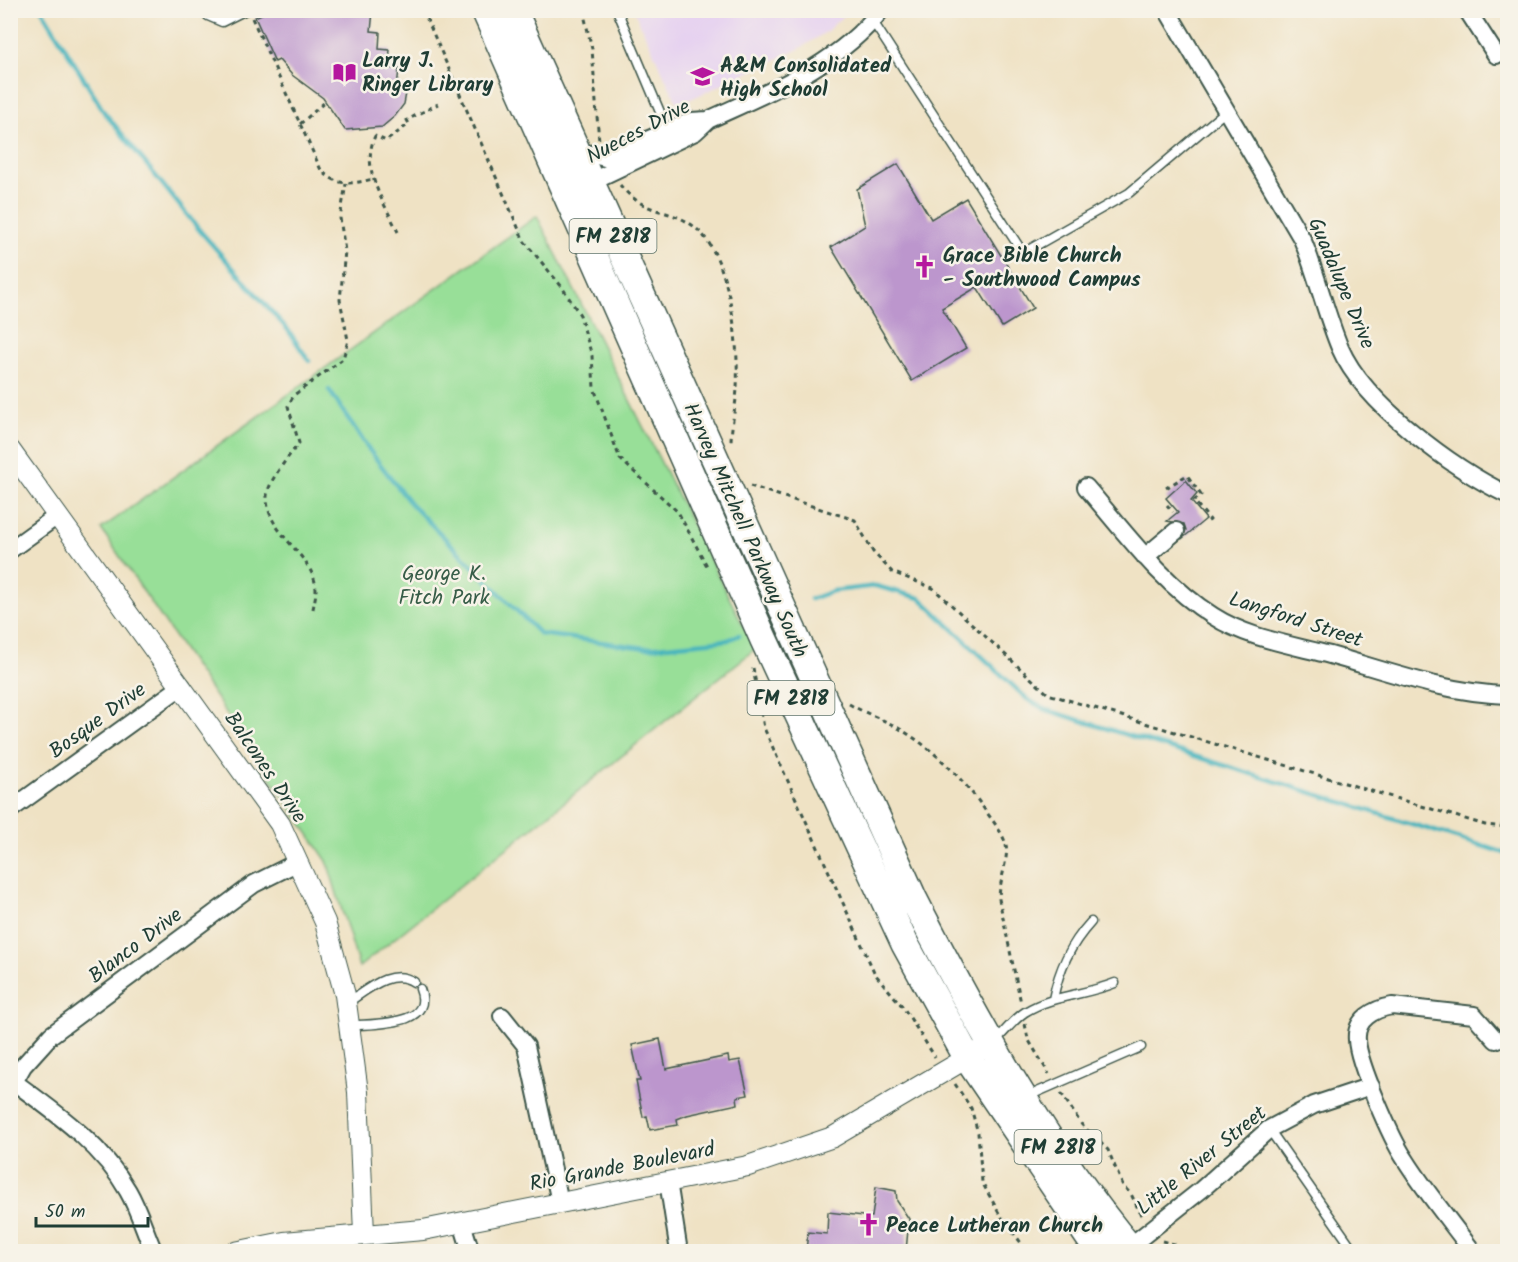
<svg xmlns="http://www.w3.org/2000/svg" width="1518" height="1262" font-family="Kalam,sans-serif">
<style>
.built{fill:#e6d2f0}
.park{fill:#98df98;stroke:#5c8e66;stroke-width:1.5}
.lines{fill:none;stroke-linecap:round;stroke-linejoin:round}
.stream{stroke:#44b4bd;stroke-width:4.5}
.building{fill:#bc96cd}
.service-casing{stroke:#3e564a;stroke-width:11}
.minor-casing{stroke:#3e564a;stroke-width:20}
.tertiary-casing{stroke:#3e564a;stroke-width:22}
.trunk-casing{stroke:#3e564a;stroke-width:30}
.path{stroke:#3e564a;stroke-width:3;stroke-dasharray:4.5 4.5;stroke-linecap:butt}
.service{stroke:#fff;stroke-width:8}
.minor{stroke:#fff;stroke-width:16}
.tertiary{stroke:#fff;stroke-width:20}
.trunk{stroke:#fff;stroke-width:27}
.labels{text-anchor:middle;stroke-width:5;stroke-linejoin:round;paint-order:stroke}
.shield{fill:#f7f3e8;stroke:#60746a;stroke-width:1.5}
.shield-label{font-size:20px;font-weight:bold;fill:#1f3d34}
.poi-label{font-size:21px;font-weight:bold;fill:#1f3d34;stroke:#f7f3e8;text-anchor:start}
.street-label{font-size:21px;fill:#1f3d34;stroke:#f7f3e8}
.park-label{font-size:21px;fill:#375d48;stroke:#f7f3e8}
</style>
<rect width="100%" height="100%" fill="#f7f3e8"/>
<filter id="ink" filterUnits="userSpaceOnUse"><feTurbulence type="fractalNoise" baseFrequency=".0167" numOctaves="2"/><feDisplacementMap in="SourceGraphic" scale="12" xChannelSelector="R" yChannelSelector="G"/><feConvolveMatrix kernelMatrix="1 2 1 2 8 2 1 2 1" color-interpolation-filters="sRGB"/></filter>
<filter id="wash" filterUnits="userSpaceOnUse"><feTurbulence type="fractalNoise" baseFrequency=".008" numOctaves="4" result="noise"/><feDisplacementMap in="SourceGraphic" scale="24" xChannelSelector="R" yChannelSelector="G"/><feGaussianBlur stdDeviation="1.35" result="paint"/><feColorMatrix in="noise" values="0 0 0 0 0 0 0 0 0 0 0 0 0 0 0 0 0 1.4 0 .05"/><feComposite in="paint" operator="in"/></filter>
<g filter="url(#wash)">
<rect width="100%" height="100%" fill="#efe2c4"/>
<path class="built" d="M 634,11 L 848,11 L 826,32 L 799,49 L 678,105 Z"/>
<path class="park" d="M 537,216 L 755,649 L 359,967 L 327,861 L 101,529 Z"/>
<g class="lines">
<path class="stream" d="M 42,10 L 104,112 L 201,232 L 288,330 L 309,361
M 329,390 L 370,451 L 410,503 L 540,634 L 646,648 L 728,640 L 739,635
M 811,599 L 833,591 L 876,586 L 920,598 L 1027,699 L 1044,709 L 1508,854"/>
</g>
<g id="blocks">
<path class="building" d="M 270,10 L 373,11 L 371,31 L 380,32 L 379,49 L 390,50 L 388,68 L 399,69 L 397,87 L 407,88 L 404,104 L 395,116 L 382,127 L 345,130 L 323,98 L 292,75 L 279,60 L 275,62 L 255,17 Z
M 898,164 L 931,219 L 966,198 L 1033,308 L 1002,327 L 977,287 L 942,308 L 966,348 L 912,381 L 831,247 L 865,226 L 857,189 Z
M 1186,480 L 1197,494 L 1191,501 L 1206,519 L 1183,538 L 1186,530 L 1184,524 L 1167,521 L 1178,512 L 1166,498 Z
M 660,1039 L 666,1069 L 728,1056 L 729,1062 L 740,1060 L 748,1095 L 737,1097 L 738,1104 L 687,1115 L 677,1119 L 678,1125 L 650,1130 L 647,1116 L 643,1117 L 636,1081 L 640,1081 L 632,1045 Z
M 876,1187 L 896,1191 L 897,1201 L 909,1219 L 906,1251 L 806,1251 L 808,1232 L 827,1234 L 828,1212 L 872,1217 Z"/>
</g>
</g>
<g filter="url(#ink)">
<use href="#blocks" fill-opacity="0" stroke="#3e564a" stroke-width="1.5"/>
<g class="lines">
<defs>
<path id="service" d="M 205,10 L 208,16 L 222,22 L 246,10
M 617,10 L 668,131
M 872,20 L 1023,253 L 1129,193 L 1227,110
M 1053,999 C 1059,969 1070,945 1091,922
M 347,1003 C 366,991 390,967 414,982
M 349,1026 C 373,1023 435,1027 420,989
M 994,1042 C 1004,1033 1014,1019 1025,1012 C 1052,995 1086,995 1115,983
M 1026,1097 L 1141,1047
M 1269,1129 L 1355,1252"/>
<path id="minor" d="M 1167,10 L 1302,239 C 1317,274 1325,312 1340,348 C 1364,404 1454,469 1508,495
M 1467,10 L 1496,55
M 575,150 L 605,158 L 691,121 L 708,120
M 588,183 L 695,132 L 708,120 C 771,91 837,66 881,10
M 1086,487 C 1125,532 1162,584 1213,616 C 1247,638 1292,645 1330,655 C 1387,671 1448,694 1508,695
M 10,550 L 57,516
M 1145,557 L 1176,531
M 10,810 L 182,686
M 502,1016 L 526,1046 L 560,1202
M 10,1079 C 53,1111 101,1143 128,1191 C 139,1210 145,1232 154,1252
M 14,1082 L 23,1066 L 51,1035 L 254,884 L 298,862
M 668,1181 L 679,1252
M 462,1223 L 471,1252
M 1129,1247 L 1201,1190 L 1269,1129 L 1314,1105 L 1371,1086
M 1473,1252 C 1450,1221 1425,1191 1405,1159 C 1392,1140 1358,1063 1357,1040 C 1355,1019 1374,1009 1392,1006 L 1474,1015 L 1496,1040"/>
<path id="tertiary" d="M 10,450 L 280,824 L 325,922 L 345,995 L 358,1092 L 364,1234
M 235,1252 L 284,1242 L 423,1230 L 748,1166 L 833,1137 L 979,1051"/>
<path id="trunk" d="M 485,10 L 764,640 L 905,944 L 968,1059 L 1099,1252
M 513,10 L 913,898 C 975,1020 1045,1147 1133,1252"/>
</defs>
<use href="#service" class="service-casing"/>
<use href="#minor" class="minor-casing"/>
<use href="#tertiary" class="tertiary-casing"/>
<use href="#trunk" class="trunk-casing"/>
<path class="path" d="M 423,10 L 524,241 L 562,287 L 580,315 L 592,356 L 594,388 L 620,459 L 678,512 L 707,566
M 583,10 L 592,49 L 599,142
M 252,18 L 321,170 C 337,187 352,184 373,179
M 300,124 L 326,101
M 620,185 C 647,218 672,206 698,230 C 731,260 739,345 737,388 C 736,406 731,425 731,443
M 398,232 C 384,202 360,169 375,136 L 386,141 L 409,124 L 407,120 L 438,104
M 750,486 L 855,520 L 873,552 L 892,572 L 933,588 L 1048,694 L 1485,825 L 1508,827
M 1166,488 L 1187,475 L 1201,495 L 1194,501 L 1210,520 L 1207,522
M 1167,505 L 1173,512
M 313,609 C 314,603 316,596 316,590 C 315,555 267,535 267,498 C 266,483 290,455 299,443 L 288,406 L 294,395 L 343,359 L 348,340 L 340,300 L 345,251 L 340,218 L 346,184
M 753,668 L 764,728 L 875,974 L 903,1007 L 935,1057
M 849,704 C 863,712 877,717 891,724 C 929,744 960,775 985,810 C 992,820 1003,833 1006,845 C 1009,858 999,882 999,899 L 1021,1003
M 1025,1024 L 1028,1039 L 1049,1074
M 955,1084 L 971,1108 L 978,1133 L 982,1182 L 1000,1215 L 1028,1252
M 1061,1093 L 1082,1125 L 1108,1150 L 1123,1186 L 1131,1194 L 1143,1219
M 1162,1241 L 1178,1245 L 1184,1252"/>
<use href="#service" class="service"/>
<use href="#minor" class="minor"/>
<use href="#tertiary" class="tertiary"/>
<use href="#trunk" class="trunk"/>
</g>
</g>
<defs>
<symbol id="library-bare" viewBox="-9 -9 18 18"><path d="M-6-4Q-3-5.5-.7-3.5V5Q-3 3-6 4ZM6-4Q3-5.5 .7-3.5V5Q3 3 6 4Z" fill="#b5179e" stroke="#f7f3e8" stroke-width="2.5" paint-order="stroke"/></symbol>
<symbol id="school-bare" viewBox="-9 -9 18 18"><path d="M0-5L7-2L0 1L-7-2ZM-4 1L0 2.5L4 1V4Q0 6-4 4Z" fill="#b5179e" stroke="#f7f3e8" stroke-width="2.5" paint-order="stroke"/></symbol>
<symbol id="church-bare" viewBox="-9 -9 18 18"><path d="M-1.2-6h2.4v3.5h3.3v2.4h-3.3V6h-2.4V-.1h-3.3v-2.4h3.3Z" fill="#b5179e" stroke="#f7f3e8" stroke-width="2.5" paint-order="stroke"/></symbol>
</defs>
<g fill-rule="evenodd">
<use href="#library-bare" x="328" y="56" width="33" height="33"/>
<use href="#school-bare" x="686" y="60" width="33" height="33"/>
<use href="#church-bare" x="908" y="250" width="33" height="33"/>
<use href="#church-bare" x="852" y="1208" width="33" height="33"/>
</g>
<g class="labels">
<g class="shield">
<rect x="569.5" y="219" width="87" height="34" rx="4.5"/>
<rect x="747.5" y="681" width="87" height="34" rx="4.5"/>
<rect x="1014.5" y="1130" width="87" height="34" rx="4.5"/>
</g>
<g class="shield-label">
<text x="613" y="243">FM 2818</text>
<text x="791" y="705">FM 2818</text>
<text x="1058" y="1154">FM 2818</text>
</g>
<g class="poi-label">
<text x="362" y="67">Larry J.<tspan x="362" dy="24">Ringer Library</tspan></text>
<text x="720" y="72">A&amp;M Consolidated<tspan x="720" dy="24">High School</tspan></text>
<text x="943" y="262">Grace Bible Church<tspan x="943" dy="24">- Southwood Campus</tspan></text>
<text x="886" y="1232">Peace Lutheran Church</text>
</g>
<g class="street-label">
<text transform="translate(638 131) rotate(-28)" y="7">Nueces Drive</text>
<text transform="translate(1342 283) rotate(67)" y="7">Guadalupe Drive</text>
<text transform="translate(746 530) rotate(66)" y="7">Harvey Mitchell Parkway South</text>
<text transform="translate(1296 619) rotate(18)" y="7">Langford Street</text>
<text transform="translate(97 720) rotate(-36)" y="7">Bosque Drive</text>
<text transform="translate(266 767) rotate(56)" y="7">Balcones Drive</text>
<text transform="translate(135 945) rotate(-37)" y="7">Blanco Drive</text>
<text transform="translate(1201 1160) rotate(-39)" y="7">Little River Street</text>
<text transform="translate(622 1166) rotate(-11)" y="7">Rio Grande Boulevard</text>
</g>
<g class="park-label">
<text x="444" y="580">George K.<tspan x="444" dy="24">Fitch Park</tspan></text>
</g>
</g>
<rect width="1518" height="1262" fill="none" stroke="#f7f3e8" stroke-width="36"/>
<path d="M36 1217v9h112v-9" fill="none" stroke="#1f3d34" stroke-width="3"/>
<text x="45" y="1217" font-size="18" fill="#1f3d34" stroke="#f7f3e8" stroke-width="4.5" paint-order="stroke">50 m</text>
</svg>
